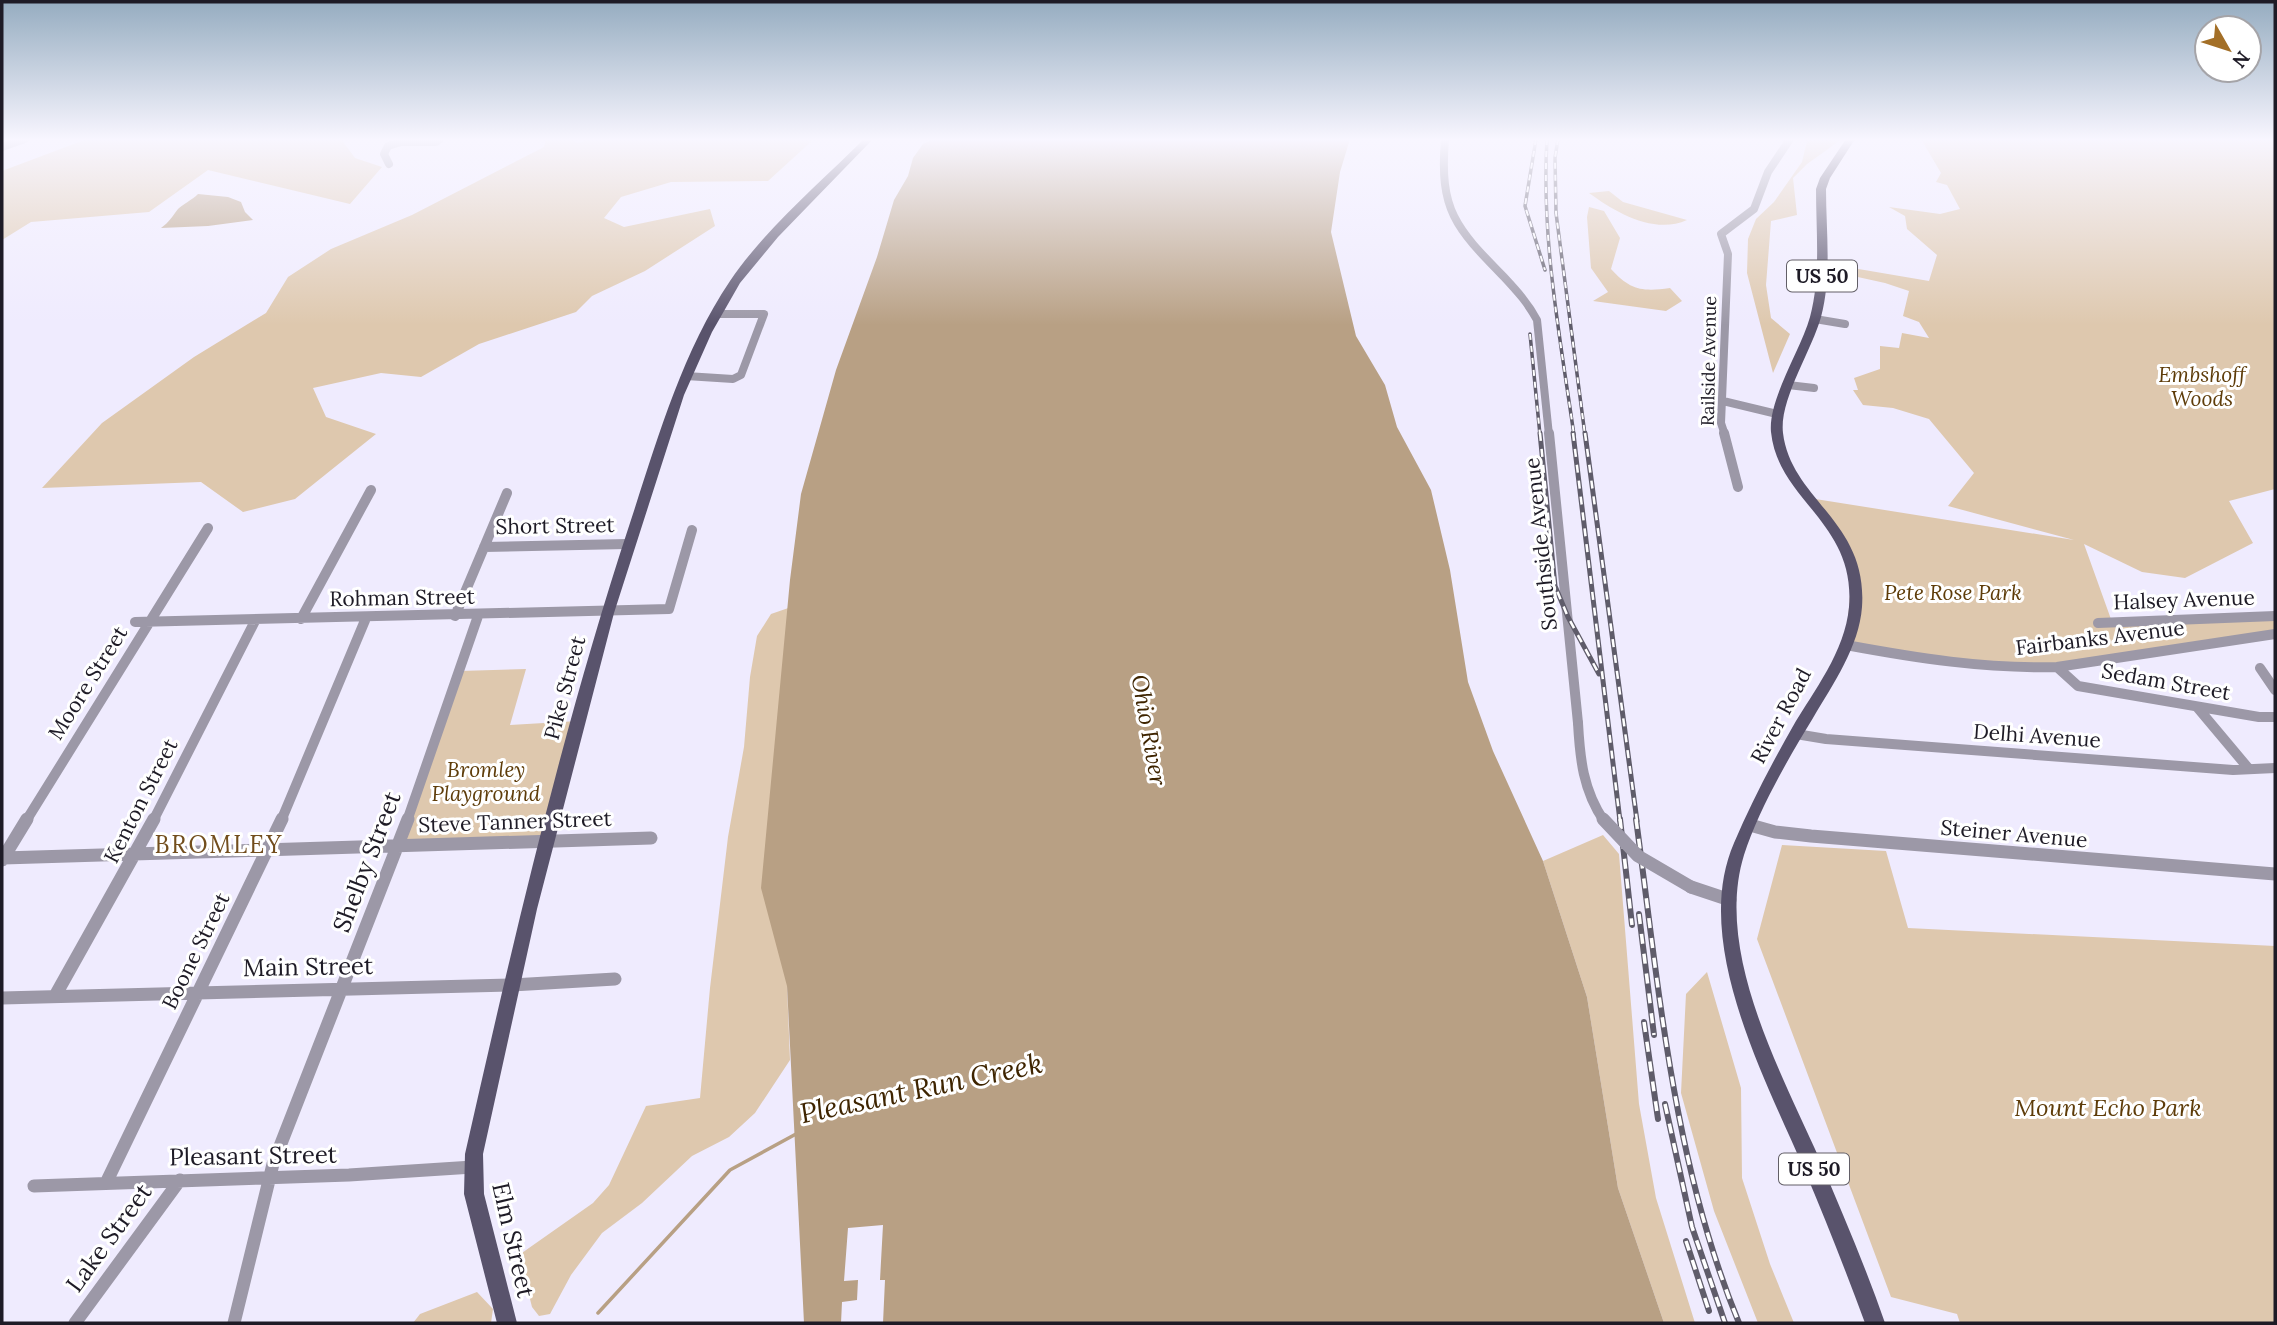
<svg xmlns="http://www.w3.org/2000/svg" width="2277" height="1325" font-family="Lora,serif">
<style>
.green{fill:#dec8ae}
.water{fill:#b8a084}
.pier{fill:#efebfe}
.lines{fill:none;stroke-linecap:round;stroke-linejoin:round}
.stream{stroke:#b8a084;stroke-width:3.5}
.minor-far2{stroke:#9c98a7;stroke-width:8}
.minor-far1{stroke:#9c98a7;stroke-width:10}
.minor{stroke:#9c98a7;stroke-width:13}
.major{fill:#59536c;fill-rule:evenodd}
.rail-far2-casing{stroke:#5f5c6a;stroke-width:3.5}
.rail-far1-casing{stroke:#5f5c6a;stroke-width:5}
.rail-casing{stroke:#5f5c6a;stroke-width:6}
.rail-far2{stroke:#fff;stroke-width:2;stroke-dasharray:6;stroke-linecap:butt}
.rail-far1{stroke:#fff;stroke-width:2.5;stroke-dasharray:8;stroke-linecap:butt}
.rail{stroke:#fff;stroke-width:3.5;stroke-dasharray:10;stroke-linecap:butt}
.minor-bridge-far1{stroke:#9c98a7;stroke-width:10}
.minor-bridge{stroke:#9c98a7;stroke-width:13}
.labels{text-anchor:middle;stroke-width:6;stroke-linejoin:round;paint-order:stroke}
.far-street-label{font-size:18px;fill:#1e1b26;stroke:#fff}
.shield{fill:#fff;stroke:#625f67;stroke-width:2}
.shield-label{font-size:19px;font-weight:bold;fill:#1e1b26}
.park-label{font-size:21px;font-style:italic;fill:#5e3c09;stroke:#fff}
.street-label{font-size:21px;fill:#1e1b26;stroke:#fff}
.water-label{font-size:23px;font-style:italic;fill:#3e2400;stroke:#fff}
.quarter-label{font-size:24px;letter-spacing:2px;fill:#724d1d;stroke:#fff}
.near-street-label{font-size:24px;fill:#1e1b26;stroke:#fff}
.near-park-label{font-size:24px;font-style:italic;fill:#5e3c09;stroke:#fff}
.near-water-label{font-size:28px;font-style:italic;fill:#3e2400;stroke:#fff}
</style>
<rect width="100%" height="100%" fill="#efebfe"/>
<path class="green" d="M 87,139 L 341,139 L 355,158 L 382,167 L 350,204 L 208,170 L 149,212 L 31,222 L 2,240 L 2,171 Z
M 546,139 L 570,139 L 578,143 L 590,139 L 814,139 L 768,181 L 671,182 L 621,197 L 604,218 L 624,227 L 710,209 L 715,226 L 645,271 L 592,296 L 576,312 L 479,344 L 421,377 L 381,373 L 313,388 L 326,417 L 376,434 L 295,499 L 243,512 L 201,482 L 42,488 L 102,423 L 194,357 L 266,313 L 288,277 L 331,249 L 412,215 L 544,147 Z
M 1834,139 L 1842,139 L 1807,164 L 1793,178 L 1797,215 L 1771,221 L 1766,285 L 1771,318 L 1790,334 L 1773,373 L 1747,273 L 1748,239 L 1756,219 L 1774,202 L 1802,162 L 1807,141 Z
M 1921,139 L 2275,139 L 2275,489 L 2229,501 L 2253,543 L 2185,578 L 2142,572 L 2084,544 L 2112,622 L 2275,620 L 2275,634 L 2031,669 L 1846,645 L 1852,569 L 1809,498 L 2074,540 L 1948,506 L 1974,473 L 1929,419 L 1893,408 L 1863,405 L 1853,390 L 1858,390 L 1854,378 L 1880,369 L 1880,346 L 1899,348 L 1902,333 L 1929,338 L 1919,322 L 1903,316 L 1909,291 L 1885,283 L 1835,272 L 1835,265 L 1929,281 L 1937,255 L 1907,229 L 1905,216 L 1889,207 L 1940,214 L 1960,209 L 1947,185 L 1936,182 L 1941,173 Z
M 1609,191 L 1623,202 L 1687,220 C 1654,235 1615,212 1589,193 Z
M 1589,207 L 1604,211 L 1620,238 L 1611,269 C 1630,290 1642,292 1670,288 L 1682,301 L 1666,311 L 1593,301 L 1608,292 L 1591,268 L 1587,217 Z
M 800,604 L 787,986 L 790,1060 L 755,1113 L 729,1137 L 692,1156 L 642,1203 L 602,1233 L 571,1275 L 550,1314 L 539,1316 L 532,1307 L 519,1255 L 593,1203 L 609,1185 L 646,1106 L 700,1098 L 710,988 L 728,837 L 744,747 L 750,677 L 757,636 L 771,614 Z
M 526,669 L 510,725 L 578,721 L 546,842 L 399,845 L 460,671 Z
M 1603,835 L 1619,854 L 1639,1104 L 1656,1198 L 1695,1323 L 1664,1323 L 1618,1188 L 1587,997 L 1543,861 Z
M 1782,845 L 1886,851 L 1908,928 L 2275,946 L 2275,1323 L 1960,1323 L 1957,1314 L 1891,1297 L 1757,939 Z
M 1707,972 L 1741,1088 L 1742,1178 L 1770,1264 L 1794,1323 L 1758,1323 L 1714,1211 L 1681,1093 L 1686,994 Z
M 477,1292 L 493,1309 L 491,1323 L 413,1323 L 420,1314 Z"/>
<path class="water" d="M 933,139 L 1350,139 L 1340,172 L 1331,232 L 1356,336 L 1385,385 L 1397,427 L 1431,490 L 1450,570 L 1468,682 L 1493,751 L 1543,861 L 1587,997 L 1618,1188 L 1664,1323 L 804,1323 L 787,986 L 761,888 L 790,580 L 801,494 L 836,370 L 877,257 L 894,200 L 908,176 L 913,158 L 923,144 Z
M 198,194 L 228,197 L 241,202 L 245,212 L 253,220 L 208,226 L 161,228 C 169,222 172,217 178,209 C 183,204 192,200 198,194 Z"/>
<path class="pier" d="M 883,1225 L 880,1280 L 885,1280 L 883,1323 L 841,1323 L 842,1302 L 857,1300 L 858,1280 L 844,1281 L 848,1228 Z"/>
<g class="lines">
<path class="stream" d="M 598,1313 L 730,1170 L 796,1134"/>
<path class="minor-far2" d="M 1445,139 C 1439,211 1456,228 1504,277 C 1517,291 1528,303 1537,320 L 1549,435
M 2,147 L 25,139
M 389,164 L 384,154 L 388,146 L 401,142 L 436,142 L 440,139
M 1815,319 L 1845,324
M 686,376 L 733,379 L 741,375 L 764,314 L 717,314
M 1788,385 L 1814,388
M 1723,401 L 1777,414
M 1725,435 L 1721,423 L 1728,254 L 1721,234 L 1754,209 L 1768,172 L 1790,139"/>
<path class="minor-far1" d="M 1549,433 L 1578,723
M 1724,433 L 1738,487
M 484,547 L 627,544
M 455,616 L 507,493
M 301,619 L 371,490
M 135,622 L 669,609 L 692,530
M 2098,623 L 2275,616
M 1846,645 C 1916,658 1985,669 2057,667 L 2275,634
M 2057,667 L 2078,686 L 2259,717 L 2275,717
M 2260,668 L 2275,690
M 2197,707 L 2249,769
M 1796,734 L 1826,739 L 2233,770 L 2275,768
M 26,821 L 208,528
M 153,821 L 255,621
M 281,821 L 366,618
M 407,821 L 478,616"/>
<path class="minor" d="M 1750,825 L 1775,832 L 1811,836 L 2275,874
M 3,858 L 651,838
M 2,860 L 27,819
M 1691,887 L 1730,900
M 55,996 L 154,819
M 2,998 L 512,985 L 615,979
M 106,1183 L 282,819
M 34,1186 L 349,1175 L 473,1167
M 75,1323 L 180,1180
M 234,1323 L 273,1164 L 408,819"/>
<path class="major" d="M 864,139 L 873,139 L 778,237 L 740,283 L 712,332 L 684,395 L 614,613 L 537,909 L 483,1154 L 484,1194 L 517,1323 L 497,1323 L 464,1194 L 465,1154 C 513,942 562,729 630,523 C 657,441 681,354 730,281 C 766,228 819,184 864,139 Z
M 1846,139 L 1855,139 L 1830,178 L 1826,189 C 1826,231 1832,277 1821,317 C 1812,350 1779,400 1783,433 C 1791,500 1868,521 1862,607 C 1859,647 1833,684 1813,718 C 1789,757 1758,811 1744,855 C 1714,952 1781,1072 1819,1158 C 1842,1212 1866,1268 1885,1323 L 1865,1323 C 1846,1272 1826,1220 1804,1169 C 1765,1078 1691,942 1734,843 C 1751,803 1771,765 1792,728 C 1814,690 1845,652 1849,607 C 1856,522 1778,501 1771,432 C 1768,399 1801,350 1810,317 C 1821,277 1816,231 1816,189 L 1820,178 Z"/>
<defs>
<path id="rail-far2" d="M 1536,139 L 1525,206 L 1545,270
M 1547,139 C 1541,238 1560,337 1574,435
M 1558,139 L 1555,158 L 1556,213 L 1585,435
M 1530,334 L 1540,435"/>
<path id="rail-far1" d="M 1540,433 L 1555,586 L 1568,617 L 1599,674
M 1573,433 L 1620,821
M 1585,433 L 1637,821"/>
<path id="rail" d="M 1620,819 L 1632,925
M 1636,819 C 1659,989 1673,1163 1739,1323
M 1639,914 L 1654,1035
M 1644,1022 L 1658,1119
M 1665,1104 L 1692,1227 L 1725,1323
M 1686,1241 L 1709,1311"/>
</defs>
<use href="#rail-far2" class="rail-far2-casing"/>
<use href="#rail-far1" class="rail-far1-casing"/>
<use href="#rail" class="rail-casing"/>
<use href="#rail-far2" class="rail-far2"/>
<use href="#rail-far1" class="rail-far1"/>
<use href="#rail" class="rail"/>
<path class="minor-bridge-far1" d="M 1578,723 C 1580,759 1583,790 1604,821"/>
<path class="minor-bridge" d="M 1603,819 L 1638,856 L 1691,887"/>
</g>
<linearGradient id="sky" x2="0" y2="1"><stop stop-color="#95acc0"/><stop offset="0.43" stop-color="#f8f6ff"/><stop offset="1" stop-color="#f8f6ff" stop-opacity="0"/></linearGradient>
<rect width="2277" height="325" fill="url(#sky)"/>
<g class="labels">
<g class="far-street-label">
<text transform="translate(1709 361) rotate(-89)" y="6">Railside Avenue</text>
</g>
<g class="shield">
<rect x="1787" y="260.5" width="70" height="31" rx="5"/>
<rect x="1779" y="1153.5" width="70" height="31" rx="5"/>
</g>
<g class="shield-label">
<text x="1822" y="283">US 50</text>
<text x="1814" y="1176">US 50</text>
</g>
<g class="park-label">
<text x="2202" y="382">Embshoff<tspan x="2202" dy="24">Woods</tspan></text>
<text x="1953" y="600">Pete Rose Park</text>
<text x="486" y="777">Bromley<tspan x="486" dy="24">Playground</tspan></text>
</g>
<g class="street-label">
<text transform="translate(555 526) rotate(-1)" y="7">Short Street</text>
<text transform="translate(1541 544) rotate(-96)" y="7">Southside Avenue</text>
<text transform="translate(402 598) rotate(-1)" y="7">Rohman Street</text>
<text transform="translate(2184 600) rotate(-2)" y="7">Halsey Avenue</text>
<text transform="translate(2100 638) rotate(-7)" y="7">Fairbanks Avenue</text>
<text transform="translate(2166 682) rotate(10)" y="7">Sedam Street</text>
<text transform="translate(88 683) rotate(-58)" y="7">Moore Street</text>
<text transform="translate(565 688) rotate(-75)" y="7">Pike Street</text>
<text transform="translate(1781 716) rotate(-62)" y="7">River Road</text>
<text transform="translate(2037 736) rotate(4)" y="7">Delhi Avenue</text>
<text transform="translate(141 801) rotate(-63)" y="7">Kenton Street</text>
<text transform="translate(515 822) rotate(-2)" y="7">Steve Tanner Street</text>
<text transform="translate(2014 834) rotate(5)" y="7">Steiner Avenue</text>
<text transform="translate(196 951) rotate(-64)" y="7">Boone Street</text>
</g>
<g class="water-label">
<text transform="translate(1149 730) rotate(80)" y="8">Ohio River</text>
</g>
<g class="quarter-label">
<text x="219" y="853">BROMLEY</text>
</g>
<g class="near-street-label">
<text transform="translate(367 862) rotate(-69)" y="8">Shelby Street</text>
<text transform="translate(308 967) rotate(-1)" y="8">Main Street</text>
<text transform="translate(253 1156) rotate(-1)" y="8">Pleasant Street</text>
<text transform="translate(109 1238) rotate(-54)" y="8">Lake Street</text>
<text transform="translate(513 1240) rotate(77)" y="8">Elm Street</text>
</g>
<g class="near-park-label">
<text x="2108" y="1116">Mount Echo Park</text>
</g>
<g class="near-water-label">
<text transform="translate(921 1088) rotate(-12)" y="10">Pleasant Run Creek</text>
</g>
</g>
<rect width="2277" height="1325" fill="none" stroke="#1e1b26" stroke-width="7"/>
<g transform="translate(2228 49) rotate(129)"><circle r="33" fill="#ffffff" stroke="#a5a4a8" stroke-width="2"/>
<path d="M0-5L12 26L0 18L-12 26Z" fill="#a36f27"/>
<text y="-10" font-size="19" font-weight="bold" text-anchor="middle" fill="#1e1b26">N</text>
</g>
</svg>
